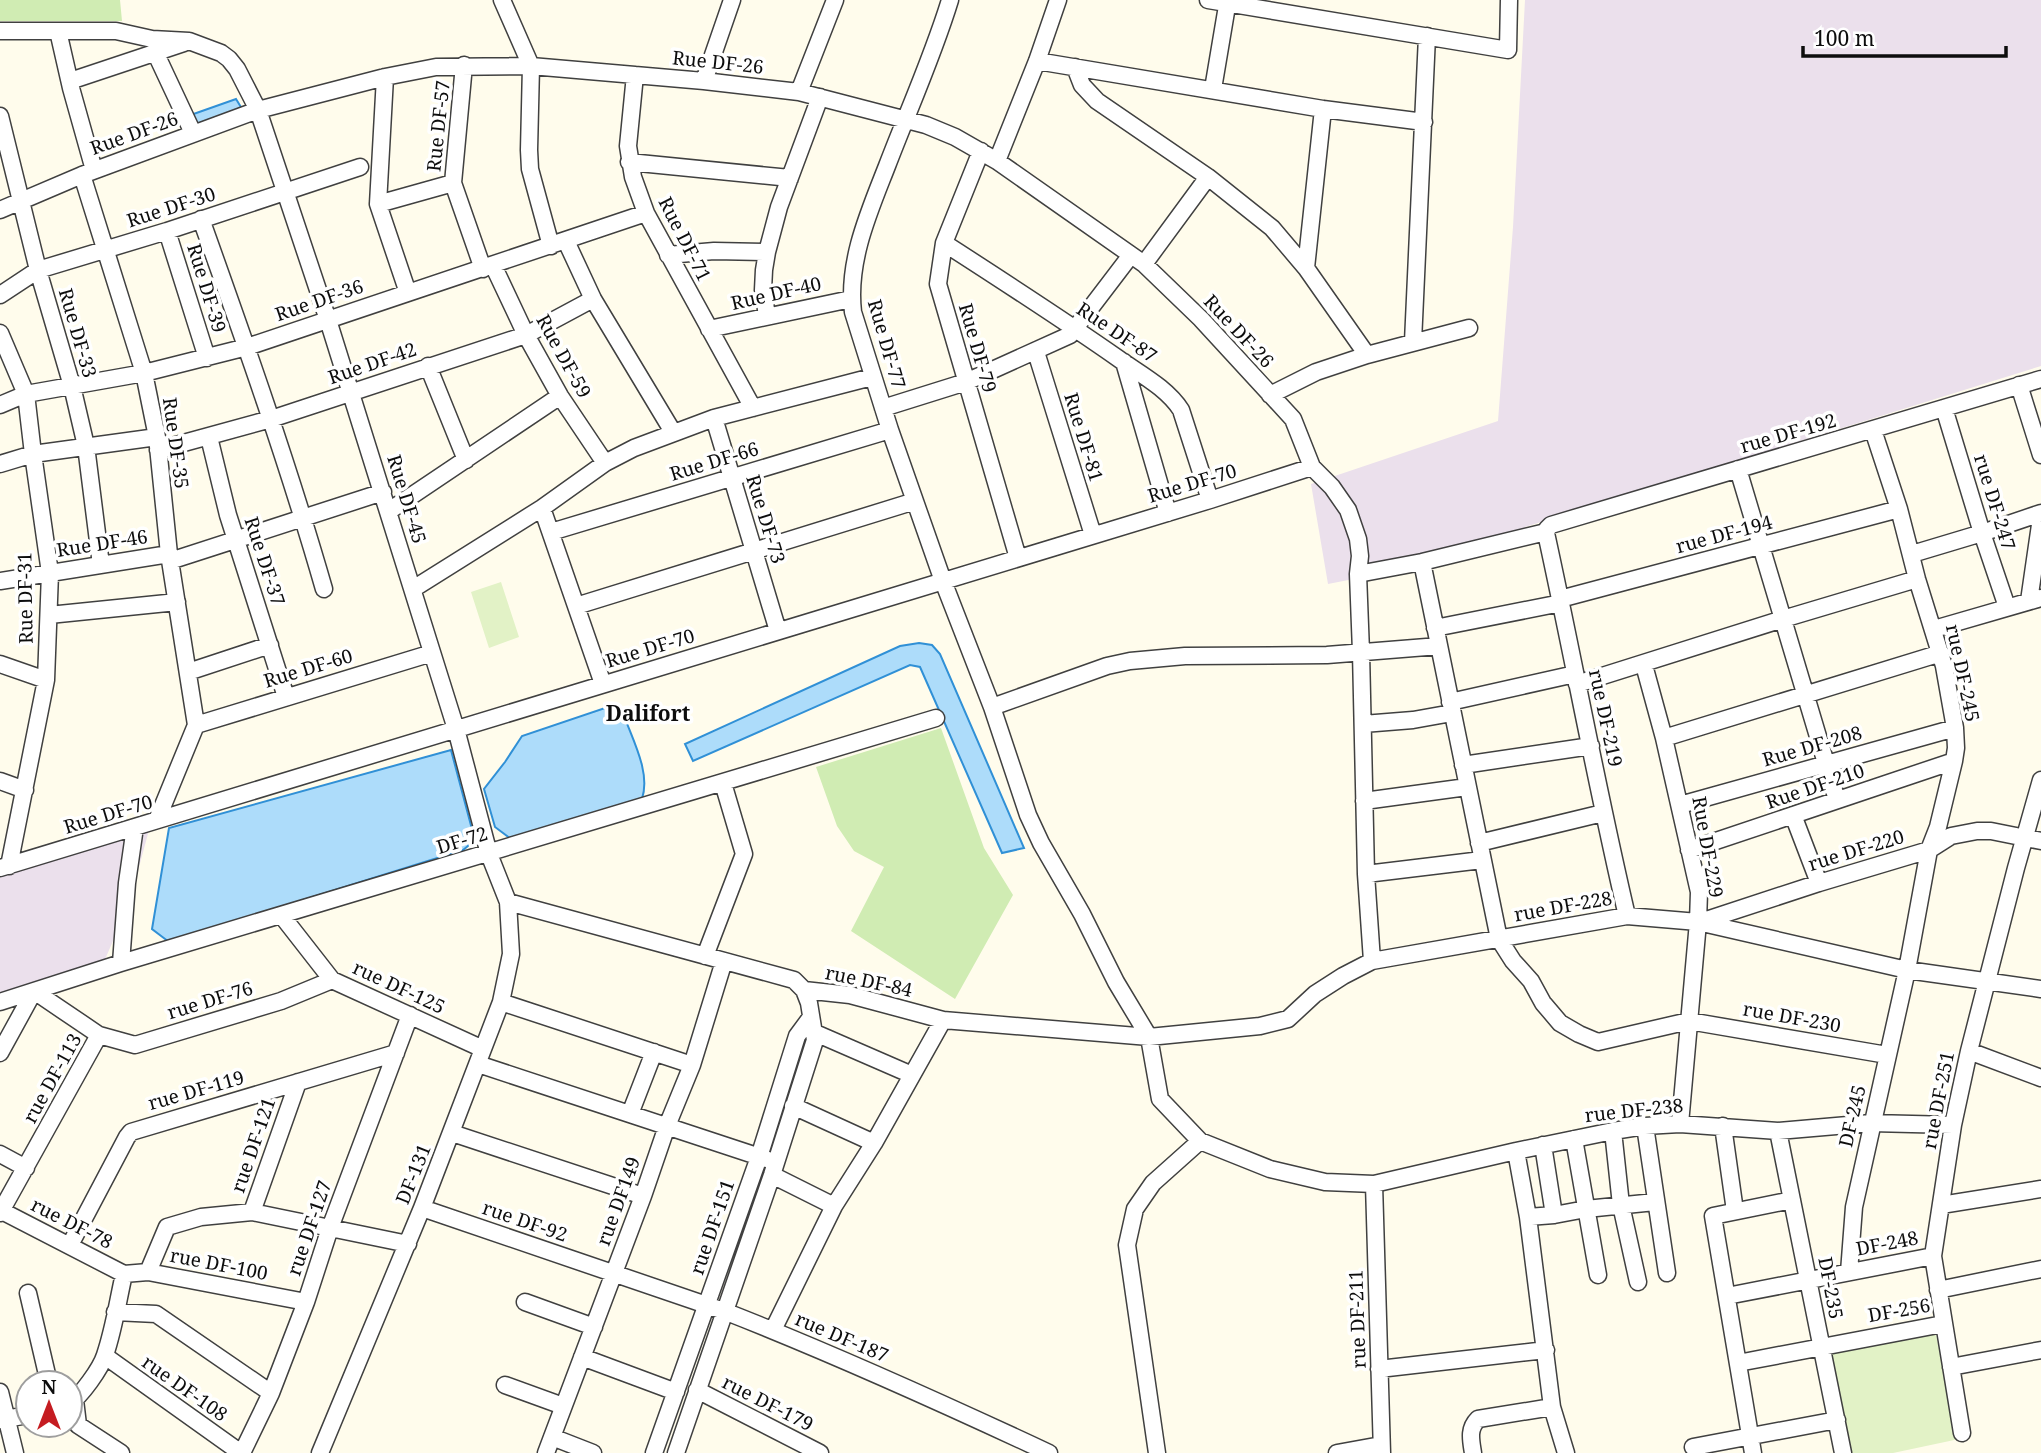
<svg xmlns="http://www.w3.org/2000/svg" width="2041" height="1453" font-family="'Noto Serif',serif">
<style>
.industrial{fill:#ebe0ec}
.green{fill:#d0ecb3}
.pitch{fill:#e2f2c6}
.water{fill:#addcfa;stroke:#3090d6;stroke-width:2}
.lines{fill:none;stroke-linecap:round;stroke-linejoin:round}
.minor-casing{stroke:#404040;stroke-width:19}
.minor{stroke:#fff;stroke-width:16}
.labels{text-anchor:middle;stroke-width:7;stroke-linejoin:round;paint-order:stroke}
.street-label{font-size:19px;fill:#0d0d0d;stroke:#fff}
.neighbourhood-label{font-size:21px;font-weight:bold;fill:#0d0d0d;stroke:#fff}
</style>
<rect width="100%" height="100%" fill="#fffcec"/>
<path class="industrial" d="M 1525,0 L 2041,0 L 2041,366 L 1525,527 L 1517,547 L 1328,584 L 1311,484 L 1498,421 L 1513,227 Z
M 149,830 L 129,904 L 103,964 L 0,995 L 0,875 Z"/>
<path class="green" d="M 0,0 L 120,0 L 122,21 L 0,21 Z
M 941,728 L 984,848 L 1013,895 L 955,999 L 851,931 L 884,867 L 854,851 L 837,826 L 816,767 Z"/>
<path class="pitch" d="M 501,582 L 519,637 L 489,648 L 471,592 Z
M 1934,1326 L 1959,1439 L 1893,1453 L 1849,1453 L 1826,1349 Z"/>
<path class="water" d="M 236,99 L 244,112 L 185,134 L 185,117 Z
M 919,643 L 932,645 L 940,654 L 1024,848 L 1002,853 L 920,667 L 910,665 L 693,761 L 685,744 L 900,646 Z
M 605,708 L 618,710 L 623,713 C 632,739 651,772 642,799 L 511,839 L 495,827 L 484,789 L 505,762 L 522,736 Z
M 451,750 L 473,833 L 468,846 L 463,850 L 169,942 L 152,929 L 169,828 Z"/>
<g class="lines">
<defs>
<path id="minor" d="M 502,0 L 531,66 L 529,150 L 530,169 L 551,246
M 950,0 C 933,56 908,111 887,166 C 869,212 847,261 853,312 L 890,430 L 943,581 L 992,707 L 1028,815 L 1041,843 L 1082,914 L 1116,982 L 1149,1037 L 1160,1099 L 1200,1141 L 1270,1169 L 1325,1182 L 1374,1184 L 1516,1151 L 1613,1131 L 1645,1126 L 1680,1124 L 1778,1131 L 1871,1123 L 1953,1125
M 1208,0 L 1508,50 L 1509,0
M 0,31 L 116,31 L 152,39 L 189,41 L 221,53 L 229,59 L 237,69 L 258,110 L 328,320 L 456,729 L 489,854 L 508,902 L 511,954 L 501,1002 L 422,1208 L 320,1453
M 58,31 L 71,88 L 94,170
M 156,54 L 193,133
M 1037,61 L 1323,109 L 1424,122
M 464,65 L 453,183 L 483,269
M 1075,67 L 1082,85 L 1097,101 L 1208,177 L 1272,228 L 1306,268 L 1367,355
M 635,75 L 628,146 L 633,177 L 646,213 L 753,408
M 385,77 L 378,204 L 408,293
M 70,81 L 184,43
M 704,81 L 732,0
M 1213,89 L 1228,0
M 799,92 L 835,0
M 0,116 L 38,270 L 72,386 L 86,446 L 101,565
M 981,151 L 944,243 L 938,284 L 1018,558
M 997,161 L 1037,61 L 1058,0
M 629,162 L 790,178
M 82,175 L 144,373 L 157,437 L 169,554 L 196,725
M 378,204 L 453,183
M 0,210 L 82,175 L 258,110 L 385,77 L 436,67 L 531,66 L 704,81 L 799,92 L 926,125 L 955,137 L 997,161 L 1144,264 L 1201,319 L 1293,419 L 1312,467 L 1332,487 L 1348,510 L 1358,539 L 1360,556 L 1358,574 L 1361,652 L 1366,874 L 1372,961
M 201,219 C 245,342 288,464 324,589
M 167,231 L 207,358
M 566,241 L 593,299 L 673,432
M 944,243 C 1003,281 1062,319 1119,359 C 1140,374 1167,388 1181,410 L 1210,500
M 668,255 L 714,251 L 767,252
M 1144,264 L 1208,177
M 493,265 L 526,335 L 560,396 L 605,463
M 1306,268 L 1323,109
M 0,295 L 38,270 L 167,231 L 360,167
M 767,316 L 763,290 L 764,270 L 767,252 L 779,207 L 820,97
M 709,329 L 851,299
M 0,333 L 26,394 L 33,454 L 50,573 L 46,680 L 9,866
M 1413,342 L 1427,36
M 1036,352 L 1093,535
M 1124,362 L 1168,513
M 428,366 L 466,460
M 2019,385 L 2041,455
M 1270,395 L 1316,372 L 1367,355 L 1469,328
M 0,405 L 26,394 L 144,373 L 247,347 L 646,213
M 883,408 L 966,382 L 1070,335 L 1131,255
M 1944,408 L 1982,533 L 2007,607
M 714,418 L 778,631
M 209,437 L 228,515 L 286,697
M 158,450 L 271,419 L 526,335 L 593,299
M 0,464 L 33,454 L 157,437
M 1738,469 L 1837,800
M 542,508 L 603,684
M 389,511 L 560,396
M 551,532 L 890,430
M 1912,554 L 1982,533 L 2041,513
M 170,561 L 383,492
M 1422,562 L 1499,939 L 1513,961 L 1531,981 L 1543,1003 L 1560,1023 L 1579,1034 L 1598,1042 L 1689,1021 L 1887,1055
M 1358,574 L 1422,562 L 1546,532
M 0,581 L 169,554
M 413,589 L 542,508 L 605,463 L 634,448 L 714,418 L 872,377
M 1560,599 L 1899,509
M 2029,601 L 2041,518
M 576,606 L 915,501
M 49,615 L 177,602
M 1435,628 L 1561,603
M 1934,629 L 2041,598
M 0,664 L 46,680
M 1644,665 L 1664,738 L 1699,892 L 1698,922 L 1680,1124
M 188,672 L 270,645
M 1577,684 L 1783,619 L 1917,579
M 1450,702 L 1575,674
M 992,707 L 1107,666 L 1130,661 L 1185,656 L 1327,655 L 1439,646
M 1363,724 L 1413,720 L 1452,713
M 196,725 L 432,653
M 1664,738 L 1941,653
M 1463,765 L 1591,746
M 0,781 L 25,790
M 1364,801 L 1467,787
M 1680,805 L 1955,728
M 1793,815 L 1819,883
M 157,820 L 196,725
M 1479,843 L 1603,813
M 1689,850 L 1954,761
M 0,868 L 1210,500 L 1312,467
M 1366,874 L 1482,860
M 508,902 L 794,980 L 804,990 L 850,995 L 943,1020 L 1149,1037 L 1260,1026 L 1288,1019 L 1315,994 L 1343,976 L 1372,961 L 1627,916 L 1698,922 L 1907,970 L 2041,989
M 282,916 L 332,980 L 483,1049
M 1627,916 C 1597,789 1574,661 1546,533 L 1547,529 L 1551,525 L 2041,379
M 1700,922 L 1819,883 L 1929,850 L 1951,836 L 1977,831 L 1991,831 L 2041,841
M 705,956 L 744,854 L 723,783
M 121,963 L 127,883 L 135,827
M 0,1002 L 121,963 L 936,718
M 501,1002 L 692,1065
M 813,1032 L 912,1075
M 1969,1051 L 2041,1078
M 0,1053 L 34,991 L 99,1035 L 135,1045 L 281,1001 L 332,980
M 478,1064 L 766,1159
M 793,1106 L 874,1143
M 630,1114 L 654,1052
M 1645,1126 L 1667,1273
M 1723,1126 L 1735,1211
M 1613,1131 L 1621,1205 L 1638,1282
M 1778,1131 L 1843,1453
M 452,1133 L 643,1196
M 1574,1139 L 1598,1275
M 1543,1145 L 1554,1215
M 1516,1151 L 1528,1217 L 1552,1407 L 1566,1453
M 0,1154 L 26,1168
M 772,1175 L 834,1206
M 1374,1184 L 1382,1453
M 1941,1205 L 2041,1189
M 422,1208 L 724,1311 C 834,1354 942,1403 1049,1453
M 0,1210 L 124,1274
M 252,1212 L 408,1244
M 0,1213 L 99,1035
M 1528,1217 L 1554,1215 L 1586,1209 L 1655,1202
M 70,1245 L 127,1137 L 131,1132 L 396,1053
M 148,1272 L 167,1227 L 201,1217 L 252,1212 L 298,1082
M 1849,1272 L 1854,1207 L 1907,970 L 1929,850 L 1938,827 L 1954,761 L 1956,748 L 1955,728 L 1944,666 L 1917,579 L 1899,509 L 1873,430
M 124,1274 L 148,1272 L 306,1302
M 1938,1290 L 2041,1269
M 28,1293 L 49,1383
M 1727,1296 L 1933,1256
M 525,1302 L 594,1327
M 115,1312 L 156,1314 L 271,1393
M 773,1330 L 834,1206 L 874,1143 L 943,1020
M 105,1356 L 241,1453
M 582,1357 L 676,1392
M 1738,1363 L 1943,1324
M 1951,1367 L 2041,1350
M 1379,1369 L 1546,1350
M 505,1385 L 563,1406
M 697,1390 L 820,1453
M 0,1392 L 15,1453
M 75,1400 L 78,1425 L 121,1453
M 70,1403 C 81,1396 101,1368 105,1355 C 114,1329 118,1300 124,1274
M 0,1420 L 28,1415
M 1962,1433 L 1933,1256 L 1953,1125 L 1969,1051 L 2016,868 L 2041,780
M 552,1437 L 593,1453
M 1693,1447 L 1837,1420
M 242,1453 L 271,1393 L 306,1302 L 330,1228 L 410,1015
M 546,1453 L 643,1196 L 667,1126 L 692,1065 L 724,961
M 654,1453 L 759,1157 L 797,1036 L 811,1017
M 676,1453 L 772,1175 L 815,1040 L 809,1003 L 804,990
M 1157,1453 L 1127,1245 L 1135,1209 L 1153,1183 L 1200,1141
M 1337,1453 L 1381,1445
M 1473,1453 C 1471,1440 1468,1429 1478,1419 L 1552,1407
M 1753,1453 L 1713,1216 L 1792,1200"/>
</defs>
<use href="#minor" class="minor-casing"/>
<use href="#minor" class="minor"/>
</g>
<g class="labels">
<g class="street-label">
<text transform="translate(718 62) rotate(6)" y="7">Rue DF-26</text>
<text transform="translate(438 126) rotate(-84)" y="7">Rue DF-57</text>
<text transform="translate(134 133) rotate(-20)" y="7">Rue DF-26</text>
<text transform="translate(171 207) rotate(-18)" y="7">Rue DF-30</text>
<text transform="translate(685 239) rotate(63)" y="7">Rue DF-71</text>
<text transform="translate(207 288) rotate(73)" y="7">Rue DF-39</text>
<text transform="translate(776 293) rotate(-13)" y="7">Rue DF-40</text>
<text transform="translate(319 300) rotate(-19)" y="7">Rue DF-36</text>
<text transform="translate(1239 331) rotate(47)" y="7">Rue DF-26</text>
<text transform="translate(1117 332) rotate(34)" y="7">Rue DF-87</text>
<text transform="translate(78 333) rotate(74)" y="7">Rue DF-33</text>
<text transform="translate(887 344) rotate(74)" y="7">Rue DF-77</text>
<text transform="translate(978 348) rotate(74)" y="7">Rue DF-79</text>
<text transform="translate(564 356) rotate(61)" y="7">Rue DF-59</text>
<text transform="translate(372 363) rotate(-19)" y="7">Rue DF-42</text>
<text transform="translate(1788 433) rotate(-16)" y="7">rue DF-192</text>
<text transform="translate(1084 437) rotate(73)" y="7">Rue DF-81</text>
<text transform="translate(176 443) rotate(82)" y="7">Rue DF-35</text>
<text transform="translate(714 461) rotate(-17)" y="7">Rue DF-66</text>
<text transform="translate(1192 483) rotate(-17)" y="7">Rue DF-70</text>
<text transform="translate(407 499) rotate(73)" y="7">Rue DF-45</text>
<text transform="translate(1995 502) rotate(73)" y="7">rue DF-247</text>
<text transform="translate(766 519) rotate(73)" y="7">Rue DF-73</text>
<text transform="translate(1724 534) rotate(-15)" y="7">rue DF-194</text>
<text transform="translate(102 543) rotate(-9)" y="7">Rue DF-46</text>
<text transform="translate(265 561) rotate(72)" y="7">Rue DF-37</text>
<text transform="translate(25 598) rotate(-91)" y="7">Rue DF-31</text>
<text transform="translate(650 648) rotate(-17)" y="7">Rue DF-70</text>
<text transform="translate(308 668) rotate(-17)" y="7">Rue DF-60</text>
<text transform="translate(1963 673) rotate(78)" y="7">rue DF-245</text>
<text transform="translate(1606 718) rotate(78)" y="7">rue DF-219</text>
<text transform="translate(1812 746) rotate(-16)" y="7">Rue DF-208</text>
<text transform="translate(1815 786) rotate(-19)" y="7">Rue DF-210</text>
<text transform="translate(108 814) rotate(-17)" y="7">Rue DF-70</text>
<text transform="translate(462 840) rotate(-17)" y="7">DF-72</text>
<text transform="translate(1708 847) rotate(80)" y="7">Rue DF-229</text>
<text transform="translate(1856 850) rotate(-17)" y="7">rue DF-220</text>
<text transform="translate(1563 906) rotate(-10)" y="7">rue DF-228</text>
<text transform="translate(869 981) rotate(12)" y="7">rue DF-84</text>
<text transform="translate(399 987) rotate(25)" y="7">rue DF-125</text>
<text transform="translate(210 1000) rotate(-17)" y="7">rue DF-76</text>
<text transform="translate(1792 1017) rotate(10)" y="7">rue DF-230</text>
<text transform="translate(52 1078) rotate(-61)" y="7">rue DF-113</text>
<text transform="translate(196 1090) rotate(-16)" y="7">rue DF-119</text>
<text transform="translate(1938 1100) rotate(-79)" y="7">rue DF-251</text>
<text transform="translate(1634 1110) rotate(-6)" y="7">rue DF-238</text>
<text transform="translate(1852 1116) rotate(-77)" y="7">DF-245</text>
<text transform="translate(253 1145) rotate(-71)" y="7">rue DF-121</text>
<text transform="translate(413 1174) rotate(-68)" y="7">DF-131</text>
<text transform="translate(618 1201) rotate(-70)" y="7">rue DF149</text>
<text transform="translate(525 1221) rotate(19)" y="7">rue DF-92</text>
<text transform="translate(72 1223) rotate(27)" y="7">rue DF-78</text>
<text transform="translate(712 1227) rotate(-71)" y="7">rue DF-151</text>
<text transform="translate(309 1228) rotate(-71)" y="7">rue DF-127</text>
<text transform="translate(1887 1243) rotate(-11)" y="7">DF-248</text>
<text transform="translate(219 1264) rotate(11)" y="7">rue DF-100</text>
<text transform="translate(1831 1288) rotate(79)" y="7">DF-235</text>
<text transform="translate(1899 1310) rotate(-10)" y="7">DF-256</text>
<text transform="translate(1357 1319) rotate(-92)" y="7">rue DF-211</text>
<text transform="translate(842 1337) rotate(23)" y="7">rue DF-187</text>
<text transform="translate(185 1388) rotate(35)" y="7">rue DF-108</text>
<text transform="translate(768 1403) rotate(27)" y="7">rue DF-179</text>
</g>
<g class="neighbourhood-label">
<text x="648" y="721">Dalifort</text>
</g>
</g>
<g transform="translate(49 1404)"><circle r="33" fill="#ffffff" stroke="#9e9e9e" stroke-width="2"/>
<path d="M0-5L12 26L0 18L-12 26Z" fill="#c51c21"/>
<text y="-10" font-size="19" font-weight="bold" text-anchor="middle" fill="#0d0d0d">N</text>
</g>
<path d="M1803 46v10h203v-10" fill="none" stroke="#0d0d0d" stroke-width="3.5"/>
<text x="1814" y="46" font-size="21" fill="#0d0d0d" stroke="#ffffff" stroke-width="5" paint-order="stroke">100 m</text>
</svg>
